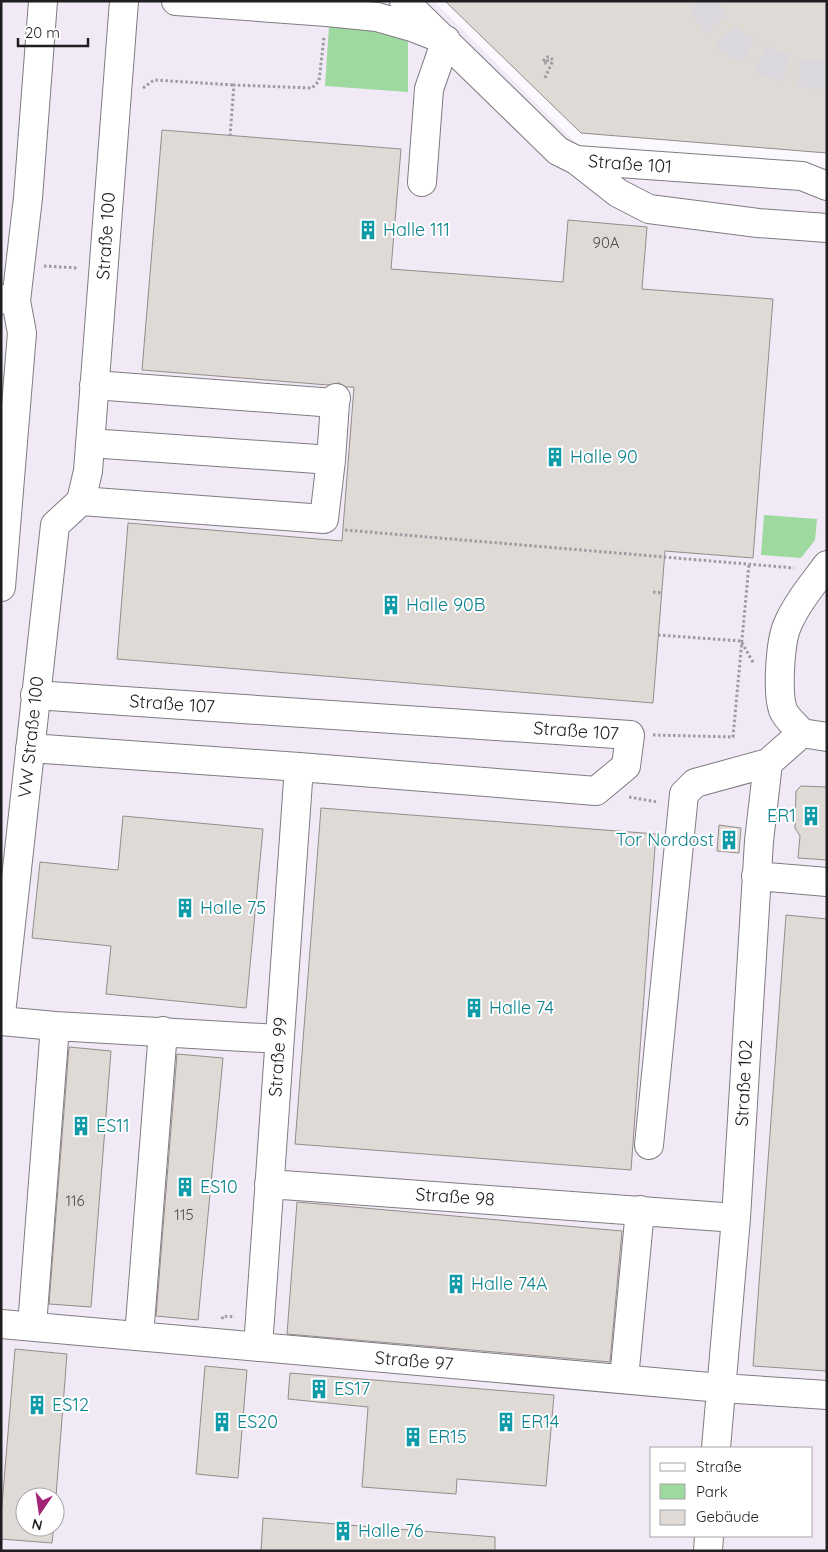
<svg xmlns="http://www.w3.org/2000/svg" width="828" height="1552" font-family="Quicksand,sans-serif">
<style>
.built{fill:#f1eaf6;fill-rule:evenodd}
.green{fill:#9ed99f}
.building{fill:#e0dad7;stroke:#938d8a}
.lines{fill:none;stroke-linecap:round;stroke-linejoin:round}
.minor-tunnel{stroke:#dad7dd;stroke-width:28;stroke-dasharray:28 14;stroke-linecap:butt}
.minor-casing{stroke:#7f7c81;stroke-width:30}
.path{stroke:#9e9ba0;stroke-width:3;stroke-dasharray:2.5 2.5;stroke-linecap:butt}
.minor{stroke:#fff;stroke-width:28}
.labels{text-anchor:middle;stroke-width:4;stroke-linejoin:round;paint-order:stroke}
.number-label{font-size:15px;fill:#4e4c4d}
.street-label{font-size:18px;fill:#1e1d1f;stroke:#fff}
.culture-label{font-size:18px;fill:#0d838f;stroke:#fff;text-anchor:start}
</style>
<rect width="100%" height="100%" fill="#fbf8fe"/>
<path class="built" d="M 1,1 L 434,1 L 580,147 L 827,167 L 827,1551 L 1,1551 ZM 652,1448 L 812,1448 L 812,1536 L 652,1536 ZM 25,1497 L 55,1497 L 55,1527 L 25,1527 Z"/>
<path class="green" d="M 329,26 L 408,33 L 408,92 L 325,86 Z
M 764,515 L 817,519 L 815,540 L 801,558 L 761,555 Z"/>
<path class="building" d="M 445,1 L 827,1 L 827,153 L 581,133 Z
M 162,130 L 401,149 L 391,269 L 563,282 L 568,220 L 647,227 L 642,289 L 773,299 L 753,558 L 665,551 L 653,703 L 117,659 L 128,523 L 342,541 L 354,387 L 346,387 L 339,383 L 328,385 L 142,370 Z
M 801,786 L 827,787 L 827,860 L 798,858 L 800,836 L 795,828 L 796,791 Z
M 321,808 L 656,834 L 631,1170 L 295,1144 Z
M 123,816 L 263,829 L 246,1008 L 106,994 L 111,946 L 32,938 L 40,862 L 118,870 Z
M 719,825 L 741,828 L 739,853 L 717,851 Z
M 786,915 L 827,919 L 827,1371 L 753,1366 Z
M 69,1047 L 111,1051 L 91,1307 L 49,1304 Z
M 177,1054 L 223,1058 L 198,1320 L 156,1316 Z
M 297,1202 L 622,1231 L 610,1362 L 287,1334 Z
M 15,1349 L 67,1354 L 55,1509 L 55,1497 L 25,1497 L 25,1527 L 54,1527 L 52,1543 L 1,1539 L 1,1517 Z
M 205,1366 L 247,1370 L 238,1478 L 196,1474 Z
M 290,1373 L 554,1395 L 546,1486 L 457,1479 L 456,1494 L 362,1487 L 368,1407 L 288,1399 Z
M 263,1518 L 495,1537 L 495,1551 L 261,1551 Z"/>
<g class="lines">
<path class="minor-tunnel" d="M 701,1 L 706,11 L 732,42 L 765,61 L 798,73 L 827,75"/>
<defs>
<path id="minor" d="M 176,1 L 327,12 L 377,17 L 412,27 L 435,36
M 404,1 L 558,151 L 576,160 L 802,176 L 827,186
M 576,160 L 618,193 L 649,209 L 758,223 L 827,228
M 422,182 L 429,89 L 446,40
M 1,299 L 16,301 L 28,198 L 43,1
M 94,385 L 335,403 L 336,398
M 90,443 L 331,460
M 81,501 L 324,519 L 331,460 L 335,403
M 1,587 L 22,333 L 16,301
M 802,733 C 797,727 786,718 783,710 C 777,693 780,643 787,626 C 796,604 813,584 827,565
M 802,733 L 827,737
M 30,748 L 299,767 L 596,791 L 626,766 L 630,735 L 35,695
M 756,876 L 827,882
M 1,1014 L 55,525 L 81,501 L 88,471 L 124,1
M 1,1021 L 55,1026
M 649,1145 L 684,794 L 695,783 L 768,763
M 269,1184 L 736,1218
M 1,1324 L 721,1388 L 827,1395
M 32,1326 L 55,1026 L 279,1039
M 139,1336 L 163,1031
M 258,1347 L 299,767
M 624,1379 L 640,1210
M 716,1448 L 736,1218 L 759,841 L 768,763 L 802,733
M 708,1551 L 709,1536"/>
</defs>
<use href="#minor" class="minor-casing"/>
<path class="path" d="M 545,78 L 553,60 L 550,57 L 547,57 L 543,61 L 544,63 L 548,63 L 547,58
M 143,88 L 154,80 L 234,85
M 230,136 L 234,85 L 312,88 L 319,81 L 324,37
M 44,266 L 78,268
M 345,530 L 794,568
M 653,592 L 662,593
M 658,635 L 741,641 L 754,664
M 653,735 L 733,737 L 749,564
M 629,797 L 657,802
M 222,1319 L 223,1316 L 235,1317"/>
<use href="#minor" class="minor"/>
</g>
<defs>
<symbol id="building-bare" viewBox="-9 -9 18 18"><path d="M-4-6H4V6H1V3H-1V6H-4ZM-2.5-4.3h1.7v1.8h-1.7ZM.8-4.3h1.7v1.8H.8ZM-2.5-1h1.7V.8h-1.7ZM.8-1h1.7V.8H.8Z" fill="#0f9aa8" stroke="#fff" stroke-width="2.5" paint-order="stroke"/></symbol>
</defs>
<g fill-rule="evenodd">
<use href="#building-bare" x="354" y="216" width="28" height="28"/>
<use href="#building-bare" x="541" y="443" width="28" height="28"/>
<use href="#building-bare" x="377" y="591" width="28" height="28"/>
<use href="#building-bare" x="797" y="802" width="28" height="28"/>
<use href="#building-bare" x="715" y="826" width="28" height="28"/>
<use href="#building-bare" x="171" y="894" width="28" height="28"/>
<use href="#building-bare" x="460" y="994" width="28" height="28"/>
<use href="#building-bare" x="67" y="1112" width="28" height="28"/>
<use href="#building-bare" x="171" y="1173" width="28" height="28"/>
<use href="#building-bare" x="442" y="1270" width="28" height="28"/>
<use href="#building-bare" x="305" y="1375" width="28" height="28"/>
<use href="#building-bare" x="23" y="1391" width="28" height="28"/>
<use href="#building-bare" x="208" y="1408" width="28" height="28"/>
<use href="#building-bare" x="492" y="1408" width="28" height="28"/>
<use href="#building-bare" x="399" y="1423" width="28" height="28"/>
<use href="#building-bare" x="329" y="1517" width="28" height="28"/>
</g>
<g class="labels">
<g class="number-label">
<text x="606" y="248">90A</text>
<text x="75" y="1206">116</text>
<text x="184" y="1220">115</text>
</g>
<g class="street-label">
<text transform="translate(630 164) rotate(4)" y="6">Straße 101</text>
<text transform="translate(106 236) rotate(-86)" y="6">Straße 100</text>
<text transform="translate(172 704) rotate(4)" y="6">Straße 107</text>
<text transform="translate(576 731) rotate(4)" y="6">Straße 107</text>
<text transform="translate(31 737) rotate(-84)" y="6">VW Straße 100</text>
<text transform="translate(278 1057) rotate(-86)" y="6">Straße 99</text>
<text transform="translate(744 1083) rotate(-87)" y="6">Straße 102</text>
<text transform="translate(455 1197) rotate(4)" y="6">Straße 98</text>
<text transform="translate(414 1361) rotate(5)" y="6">Straße 97</text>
</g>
<g class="culture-label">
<text x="383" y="236">Halle 111</text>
<text x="570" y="463">Halle 90</text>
<text x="406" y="611">Halle 90B</text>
<text x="796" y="822" text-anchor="end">ER1</text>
<text x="714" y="846" text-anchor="end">Tor Nordost</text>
<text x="200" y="914">Halle 75</text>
<text x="489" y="1014">Halle 74</text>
<text x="96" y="1132">ES11</text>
<text x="200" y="1193">ES10</text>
<text x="471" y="1290">Halle 74A</text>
<text x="334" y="1395">ES17</text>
<text x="52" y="1411">ES12</text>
<text x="237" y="1428">ES20</text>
<text x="521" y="1428">ER14</text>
<text x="428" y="1443">ER15</text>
<text x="358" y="1537">Halle 76</text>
</g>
</g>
<rect width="828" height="1552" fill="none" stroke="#1e1d1f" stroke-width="5"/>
<rect x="650" y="1447" width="162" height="90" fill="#ffffff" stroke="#a5a5a5"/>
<rect x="660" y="1463" width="25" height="8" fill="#ffffff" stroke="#a5a5a5"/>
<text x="696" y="1472" font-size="15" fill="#1e1d1f">Straße</text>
<rect x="660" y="1484" width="25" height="15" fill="#9ed99f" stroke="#a5a5a5"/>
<text x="696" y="1497" font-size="15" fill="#1e1d1f">Park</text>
<rect x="660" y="1510" width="25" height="15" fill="#e0dad7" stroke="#a5a5a5"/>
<text x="696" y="1522" font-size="15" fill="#1e1d1f">Gebäude</text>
<g transform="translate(40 1512) rotate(193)"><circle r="24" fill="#ffffff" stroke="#a5a5a5"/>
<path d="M0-4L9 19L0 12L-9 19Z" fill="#a32578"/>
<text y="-8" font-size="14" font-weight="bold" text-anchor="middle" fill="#1e1d1f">N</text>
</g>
<path d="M18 38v8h70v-8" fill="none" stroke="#1e1d1f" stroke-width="2.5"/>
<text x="25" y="38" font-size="15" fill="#1e1d1f" stroke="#ffffff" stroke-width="4" paint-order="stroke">20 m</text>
</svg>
